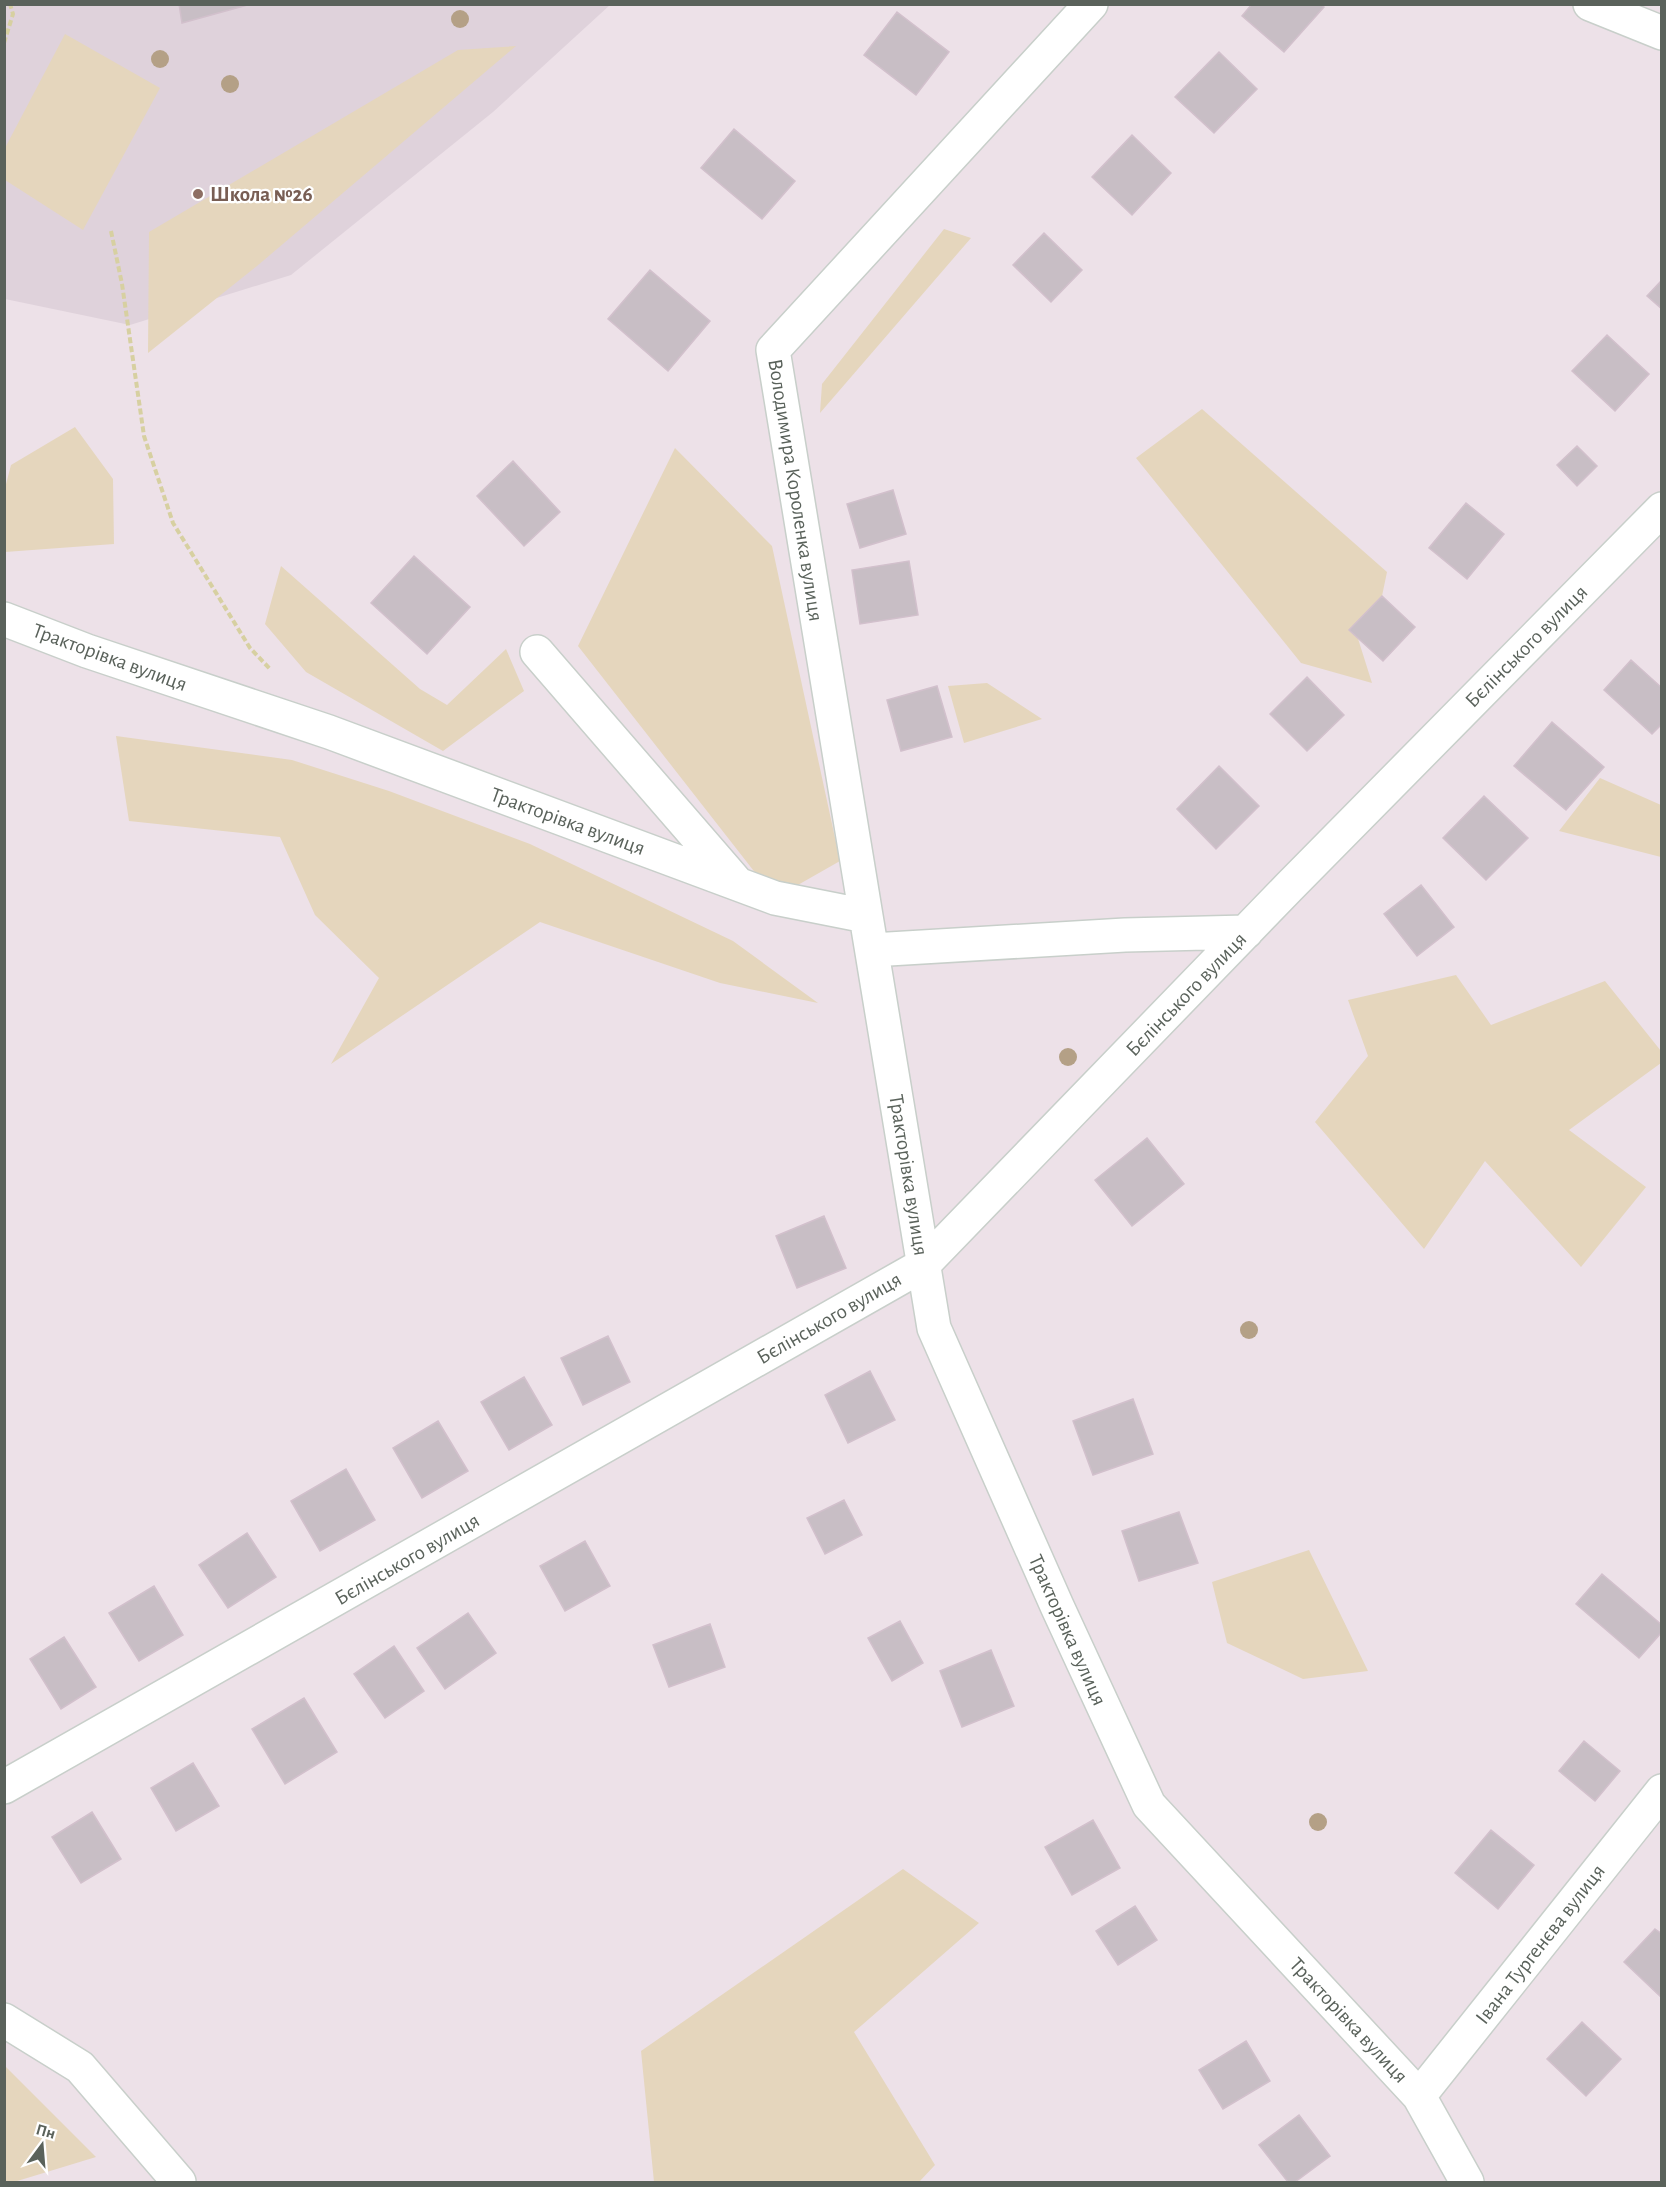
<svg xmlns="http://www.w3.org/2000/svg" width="1666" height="2187" font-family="'Alegreya Sans',sans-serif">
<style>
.education{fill:#dfd2db}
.green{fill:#e5d6bd}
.building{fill:#c8bec5;stroke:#d2c0cc;stroke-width:1.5}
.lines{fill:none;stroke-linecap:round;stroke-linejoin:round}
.minor-casing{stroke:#c8cfca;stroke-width:36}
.path{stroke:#d7d0a1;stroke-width:4;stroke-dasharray:6 3;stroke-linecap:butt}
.minor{stroke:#fff;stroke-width:33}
.tree{fill:#b4a086}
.education-dot{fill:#8d6e63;stroke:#fff;stroke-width:2}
.labels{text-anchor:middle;stroke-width:4.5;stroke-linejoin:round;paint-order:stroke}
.education-label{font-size:21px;font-weight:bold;fill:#785e54;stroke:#fff;text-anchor:start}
.street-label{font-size:21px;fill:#5a625b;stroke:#fff}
</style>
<rect width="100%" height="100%" fill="#ede1e8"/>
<path class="education" d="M 5,5 L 610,5 L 493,112 L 291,275 L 130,325 L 5,299 Z"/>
<path class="green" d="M 65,34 L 160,88 L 83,230 L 5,180 L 5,148 Z
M 516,46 L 257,266 L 148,353 L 149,232 L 458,50 Z
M 944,229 L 971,238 L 820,413 L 822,384 Z
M 1202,409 L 1387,572 L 1382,596 L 1354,626 L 1372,683 L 1301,663 L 1136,458 Z
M 75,427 L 113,479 L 114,544 L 5,552 L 5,488 L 11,465 Z
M 675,448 L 772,546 L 840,861 L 775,898 L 578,646 Z
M 281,566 L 420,689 L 447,705 L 506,649 L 524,691 L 443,751 L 306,672 L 265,624 Z
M 987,683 L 1042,719 L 964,743 L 948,686 Z
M 116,736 L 292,760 L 389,791 L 530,844 L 733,941 L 818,1003 L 720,983 L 540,922 L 331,1064 L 379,978 L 315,915 L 280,837 L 129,821 Z
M 1600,778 L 1661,805 L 1661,857 L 1559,831 Z
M 1456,975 L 1491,1025 L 1605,981 L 1661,1051 L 1661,1063 L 1569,1130 L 1646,1187 L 1581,1267 L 1485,1161 L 1424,1249 L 1315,1122 L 1368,1056 L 1348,1000 Z
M 1309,1550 L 1368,1671 L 1303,1679 L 1227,1643 L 1212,1582 Z
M 903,1869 L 979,1923 L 854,2032 L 935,2165 L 919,2182 L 654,2182 L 641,2051 Z
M 4,2066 L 5,2066 L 96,2157 L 14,2182 L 5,2182 Z"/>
<path class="building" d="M 179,4 L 251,4 L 182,23 Z
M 1252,4 L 1321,4 L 1324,7 L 1284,52 L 1242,16 Z
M 897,12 L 949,52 L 916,95 L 864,55 Z
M 1219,52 L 1257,89 L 1214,133 L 1175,97 Z
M 734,129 L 795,181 L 762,219 L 701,168 Z
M 1132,135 L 1171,173 L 1132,215 L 1092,177 Z
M 1044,233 L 1082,270 L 1051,302 L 1013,265 Z
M 650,270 L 710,321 L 668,371 L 608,319 Z
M 1662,280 L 1662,309 L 1647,296 Z
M 1607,335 L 1649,374 L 1615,411 L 1572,371 Z
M 1577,446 L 1597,466 L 1577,486 L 1557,465 Z
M 513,461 L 560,512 L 524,546 L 477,496 Z
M 893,490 L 906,534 L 860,548 L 847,504 Z
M 1466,503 L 1504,534 L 1467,579 L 1429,548 Z
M 414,556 L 470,607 L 427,654 L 371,603 Z
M 909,561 L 918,615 L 860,624 L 852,570 Z
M 1382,596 L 1415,627 L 1383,661 L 1349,630 Z
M 1631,660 L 1662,688 L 1662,724 L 1652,734 L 1604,690 Z
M 1307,677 L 1344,715 L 1307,751 L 1270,714 Z
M 937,686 L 952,737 L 901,751 L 887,700 Z
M 1552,722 L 1604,767 L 1566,810 L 1514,766 Z
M 1219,766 L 1259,806 L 1216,849 L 1177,809 Z
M 1484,796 L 1528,838 L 1486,880 L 1443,838 Z
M 1421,885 L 1454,927 L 1417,956 L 1384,914 Z
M 1147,1138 L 1184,1184 L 1132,1226 L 1095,1180 Z
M 824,1216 L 846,1268 L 797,1288 L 776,1236 Z
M 608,1336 L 630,1382 L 583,1405 L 561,1358 Z
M 870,1371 L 895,1420 L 848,1443 L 825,1395 Z
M 524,1377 L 552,1425 L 509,1450 L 481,1402 Z
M 1133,1399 L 1153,1454 L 1093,1475 L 1073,1421 Z
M 438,1421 L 468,1471 L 422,1498 L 393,1448 Z
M 346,1469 L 375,1520 L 320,1551 L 291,1501 Z
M 844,1500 L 862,1535 L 825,1554 L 807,1518 Z
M 1179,1512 L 1198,1563 L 1139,1581 L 1122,1531 Z
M 247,1533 L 276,1577 L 228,1608 L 199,1565 Z
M 585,1541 L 610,1586 L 565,1611 L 540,1566 Z
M 1602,1574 L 1662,1625 L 1662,1632 L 1639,1658 L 1576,1604 Z
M 154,1586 L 183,1635 L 139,1661 L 109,1613 Z
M 468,1613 L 496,1653 L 445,1689 L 417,1648 Z
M 900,1621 L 923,1663 L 892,1681 L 868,1638 Z
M 710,1624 L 725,1667 L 669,1687 L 653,1645 Z
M 64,1637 L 96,1687 L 61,1709 L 30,1659 Z
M 394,1646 L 424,1691 L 385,1718 L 354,1674 Z
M 991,1650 L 1014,1706 L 962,1727 L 940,1671 Z
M 304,1698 L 337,1752 L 285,1784 L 252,1729 Z
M 1584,1741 L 1620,1771 L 1595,1801 L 1559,1771 Z
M 193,1763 L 219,1806 L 176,1831 L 151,1788 Z
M 92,1812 L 121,1859 L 81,1883 L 52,1837 Z
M 1093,1820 L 1120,1868 L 1072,1895 L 1045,1847 Z
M 1491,1830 L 1534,1865 L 1498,1909 L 1455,1873 Z
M 1135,1906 L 1157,1940 L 1118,1965 L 1096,1931 Z
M 1655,1929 L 1662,1934 L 1662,1998 L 1624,1962 Z
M 1582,2022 L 1621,2059 L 1586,2096 L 1547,2059 Z
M 1246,2041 L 1270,2081 L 1223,2109 L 1199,2070 Z
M 1299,2115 L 1330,2156 L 1295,2182 L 1288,2182 L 1259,2145 Z"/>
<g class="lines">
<defs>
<path id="minor" d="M 1590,4 L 1662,33
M 4,619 L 87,651 L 329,732 L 775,898 L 866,916 L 934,1328 L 1057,1606 L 1149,1805 L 1419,2096 L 1467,2182
M 537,652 L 737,883
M 866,916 L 773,350 L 1091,4
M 872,950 L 1125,935 L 1246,932
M 4,1787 L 923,1265 L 1289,887 L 1662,509
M 4,2020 L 80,2067 L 179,2182
M 1419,2096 L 1662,1791"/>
</defs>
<use href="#minor" class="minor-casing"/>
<path class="path" d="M 4,43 L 13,14 L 10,4
M 111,231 L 122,284 L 144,436 L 173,523 L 250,648 L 271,670"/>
<use href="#minor" class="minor"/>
</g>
<g class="tree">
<circle cx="460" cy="19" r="9"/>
<circle cx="160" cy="59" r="9"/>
<circle cx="230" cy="84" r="9"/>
<circle cx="1068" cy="1057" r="9"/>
<circle cx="1249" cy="1330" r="9"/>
<circle cx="1318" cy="1822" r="9"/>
</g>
<circle class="education-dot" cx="198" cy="194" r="6"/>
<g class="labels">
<g class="education-label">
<text x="210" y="201">Школа №26</text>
</g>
<g class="street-label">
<text transform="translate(796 490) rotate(81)" y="7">Володимира Короленка вулиця</text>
<text transform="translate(1526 646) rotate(-45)" y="7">Бєлінського вулиця</text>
<text transform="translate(110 657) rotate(20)" y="7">Тракторівка вулиця</text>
<text transform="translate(568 821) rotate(20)" y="7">Тракторівка вулиця</text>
<text transform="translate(1186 994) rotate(-46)" y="7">Бєлінського вулиця</text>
<text transform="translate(909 1175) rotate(81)" y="7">Тракторівка вулиця</text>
<text transform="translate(829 1318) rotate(-30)" y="7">Бєлінського вулиця</text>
<text transform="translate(407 1559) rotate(-30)" y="7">Бєлінського вулиця</text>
<text transform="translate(1068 1630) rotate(66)" y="7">Тракторівка вулиця</text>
<text transform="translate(1540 1944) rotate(-52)" y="7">Івана Тургенєва вулиця</text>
<text transform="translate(1349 2020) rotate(47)" y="7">Тракторівка вулиця</text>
</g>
</g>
<rect width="1666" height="2187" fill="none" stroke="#5a625b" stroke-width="12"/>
<g transform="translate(42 2145) rotate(16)" stroke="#ffffff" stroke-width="4.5" paint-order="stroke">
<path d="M0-4.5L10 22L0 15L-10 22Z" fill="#5a625b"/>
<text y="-9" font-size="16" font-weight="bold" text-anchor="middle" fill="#5a625b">Пн</text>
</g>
</svg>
